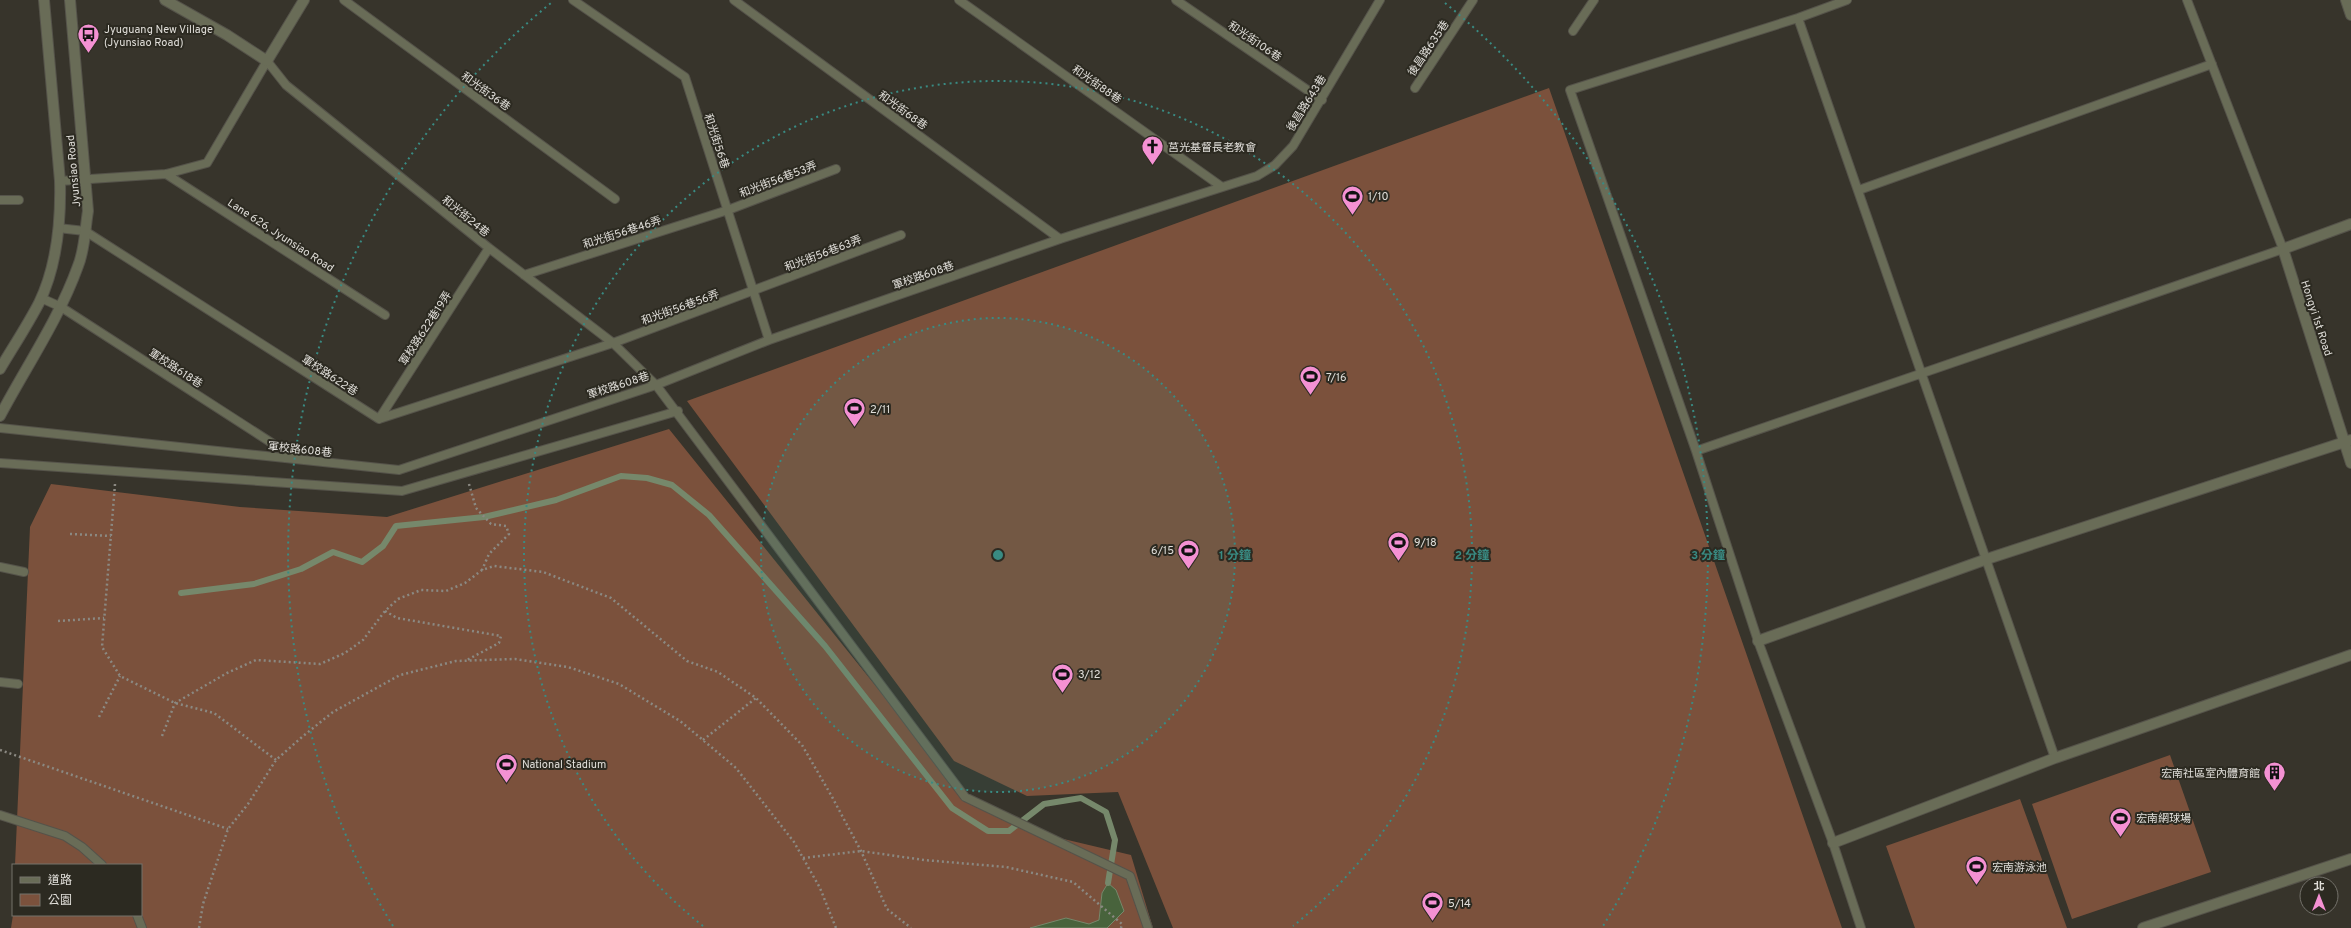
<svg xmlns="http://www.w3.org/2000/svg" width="2351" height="928" font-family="Overpass,'Noto Sans TC',sans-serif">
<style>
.green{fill:#7b513c}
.water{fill:#48633c;stroke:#76886b}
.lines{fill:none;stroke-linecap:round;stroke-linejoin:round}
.stream{stroke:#76886b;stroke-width:6}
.service-casing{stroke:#55534a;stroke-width:10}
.minor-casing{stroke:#55534a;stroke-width:12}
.tertiary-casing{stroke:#55534a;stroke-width:12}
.path{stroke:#8b8982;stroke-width:2.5;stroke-dasharray:2 3;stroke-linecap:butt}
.service{stroke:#696c57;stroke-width:8}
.minor{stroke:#696c57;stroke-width:10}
.tertiary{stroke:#696c57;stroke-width:10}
.ring{fill:none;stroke:#398b83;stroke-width:2;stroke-dasharray:2 4}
.labels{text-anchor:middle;stroke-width:4;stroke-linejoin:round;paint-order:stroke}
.poi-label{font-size:11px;fill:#e0ded9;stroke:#2c2a21;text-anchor:start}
.street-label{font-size:11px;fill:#e0ded9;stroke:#2c2a21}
.centre{fill:#398b83;stroke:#2c2a21;stroke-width:2}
.ring-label{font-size:12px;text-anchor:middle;font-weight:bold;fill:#398b83;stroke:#2c2a21;stroke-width:4;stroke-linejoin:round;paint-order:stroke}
</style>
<rect width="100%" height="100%" fill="#37342b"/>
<path class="green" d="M 1549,88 L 1842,928 L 1173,928 L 1118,792 L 1027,796 L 954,761 L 687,401 Z
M 669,429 L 965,797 L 1051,836 L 1131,855 L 1153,928 L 11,928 L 13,915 L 141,915 L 141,865 L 15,865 L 30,527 L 51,484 L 240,507 L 387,517 Z
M 2170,755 L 2211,872 L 2072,919 L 2032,804 Z
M 2020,799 L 2067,928 L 1915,928 L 1886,846 Z"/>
<path class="water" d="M 1108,883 L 1116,890 L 1124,911 L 1107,928 L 1030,928 L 1066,918 L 1089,924 L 1099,920 L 1102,893 Z"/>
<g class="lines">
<path class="stream" d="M 181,593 L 254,584 L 301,569 L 333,552 L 362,562 L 383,546 L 396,526 L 484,517 L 556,500 L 621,476 L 647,478 L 672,485 L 709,515 L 825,646 L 952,808 L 988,831 L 1009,831 L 1044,804 L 1081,798 L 1106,812 L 1115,840 L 1108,883"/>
<defs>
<path id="service" d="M 344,0 L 615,199
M 573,0 L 685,77 L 769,340
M 734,0 L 1060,239
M 959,0 L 1222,187
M 1176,0 L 1322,100
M 1847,0 L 1798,18 L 1570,90 L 1696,451 L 1758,641 L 1833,843 L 1861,928
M 1798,18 L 2055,758
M 1573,31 L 1594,0
M 1415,88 L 1473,0
M 166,174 L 385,315
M 60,181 L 166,174 L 207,163 L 267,61 L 286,85 L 489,248 L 613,343 L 656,385 L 965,797 L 1130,876 L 1148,928
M 1859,190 L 2212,64
M 0,200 L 19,200
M 58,228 L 85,231 L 379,419 L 613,343 L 901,235
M 524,275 L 728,210 L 836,169
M 41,298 L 61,307 L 295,458
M 379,419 L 489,248
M 0,428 L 399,470 L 656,385 L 769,340 L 1060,239 L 1257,176 L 1275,165 L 1293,146 L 1380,0
M 1696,451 L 2283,249 L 2187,0
M 0,463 L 402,491 L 678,411
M 0,567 L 24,572
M 0,682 L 18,684
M 0,815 L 65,836 L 82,847 L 102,865
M 137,915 L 142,928"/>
<path id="minor" d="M 165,0 L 227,35 L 267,61 L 304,0
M 2346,0 L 2351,15
M 2351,224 L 2283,249 L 2351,463
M 1758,641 L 1987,559 L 2351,440
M 1833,843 L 2055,758 L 2351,655
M 2143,928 L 2351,859"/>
<path id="tertiary" d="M 0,369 C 13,347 27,326 39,303 C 57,266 61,221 60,181 L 44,0
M 0,416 C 26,367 59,319 78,266 C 85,249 85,229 88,211 L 70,0"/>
</defs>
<use href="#service" class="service-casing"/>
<use href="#minor" class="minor-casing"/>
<use href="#tertiary" class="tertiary-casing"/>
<path class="path" d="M 115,484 L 102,647 L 120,676 L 175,703 L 214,713 L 276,760
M 469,484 L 476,508 L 491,524 L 506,526 L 509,534 L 489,554 L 482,570
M 70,534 L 111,536
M 385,611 L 397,618 L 501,636 L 499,643 L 467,660
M 58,621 L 104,618
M 99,717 L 120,676
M 162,736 L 175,703 L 227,673 L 256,660 L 320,664 L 345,653 L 363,640 L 385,611 L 398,599 L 421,590 L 446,591 L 465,583 L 482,570 L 494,566 L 543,572 L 611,598 L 687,661 L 718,672 L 756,698 L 802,745 L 831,795 L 861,851 L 887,909 L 911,928
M 703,740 L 756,698
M 0,750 L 228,829
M 803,858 L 861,851 L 924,860 L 1006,867 L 1073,882 L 1122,924 L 1121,928
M 199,928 L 203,904 L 228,829 L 248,804 L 276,760 L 302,737 L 333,712 L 400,675 L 456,661 L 515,659 L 568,667 L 619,684 L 680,721 L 703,740 L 736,768 L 794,842 L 820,888 L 836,928"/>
<use href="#service" class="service"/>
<use href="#minor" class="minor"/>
<use href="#tertiary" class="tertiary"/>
</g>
<circle cx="998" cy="555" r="237" fill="#398b83" fill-opacity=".12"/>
<g class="ring">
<circle cx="998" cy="555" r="237"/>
<path d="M703 926A474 474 0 1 1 1293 926"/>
<path d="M393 926A710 710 0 0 1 551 3M1445 3A710 710 0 0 1 1603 926"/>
</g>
<defs>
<symbol id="bus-pin" viewBox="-11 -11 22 30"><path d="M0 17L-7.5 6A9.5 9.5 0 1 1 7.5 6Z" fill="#f491d3" stroke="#2c2a21"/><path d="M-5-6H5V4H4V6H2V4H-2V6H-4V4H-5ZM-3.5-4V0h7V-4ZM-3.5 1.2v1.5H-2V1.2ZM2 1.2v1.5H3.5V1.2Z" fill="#111"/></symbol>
<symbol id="church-pin" viewBox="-11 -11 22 30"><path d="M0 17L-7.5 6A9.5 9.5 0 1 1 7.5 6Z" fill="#f491d3" stroke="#2c2a21"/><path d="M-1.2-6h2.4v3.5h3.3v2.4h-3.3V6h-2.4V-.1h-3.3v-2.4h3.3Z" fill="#111"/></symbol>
<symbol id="stadium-pin" viewBox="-11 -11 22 30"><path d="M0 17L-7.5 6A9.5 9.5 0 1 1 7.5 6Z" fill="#f491d3" stroke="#2c2a21"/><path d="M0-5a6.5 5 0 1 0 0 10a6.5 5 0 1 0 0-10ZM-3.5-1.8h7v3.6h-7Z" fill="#111"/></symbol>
<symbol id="building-pin" viewBox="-11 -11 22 30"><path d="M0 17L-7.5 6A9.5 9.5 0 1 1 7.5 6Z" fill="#f491d3" stroke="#2c2a21"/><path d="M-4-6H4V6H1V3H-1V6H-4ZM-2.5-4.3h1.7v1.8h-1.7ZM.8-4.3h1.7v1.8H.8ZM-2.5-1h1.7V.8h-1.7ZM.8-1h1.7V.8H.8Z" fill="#111"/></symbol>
</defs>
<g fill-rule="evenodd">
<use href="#bus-pin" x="76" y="22" width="25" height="34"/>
<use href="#church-pin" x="1140" y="134" width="25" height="34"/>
<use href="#stadium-pin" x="1340" y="184" width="25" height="34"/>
<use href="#stadium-pin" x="1298" y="364" width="25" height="34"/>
<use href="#stadium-pin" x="842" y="396" width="25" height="34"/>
<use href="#stadium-pin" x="1386" y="530" width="25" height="34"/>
<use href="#stadium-pin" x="1176" y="538" width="25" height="34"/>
<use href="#stadium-pin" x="1050" y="662" width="25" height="34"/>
<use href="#stadium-pin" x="494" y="752" width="25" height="34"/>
<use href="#building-pin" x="2262" y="760" width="25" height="34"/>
<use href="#stadium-pin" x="2108" y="806" width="25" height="34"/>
<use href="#stadium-pin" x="1964" y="854" width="25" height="34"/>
<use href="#stadium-pin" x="1420" y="890" width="25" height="34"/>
</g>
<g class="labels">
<g class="poi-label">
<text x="104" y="33">Jyuguang New Village<tspan x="104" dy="13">(Jyunsiao Road)</tspan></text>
<text x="1168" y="151">莒光基督長老教會</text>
<text x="1368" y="200">1/10</text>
<text x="1326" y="381">7/16</text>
<text x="870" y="413">2/11</text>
<text x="1414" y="546">9/18</text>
<text x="1174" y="554" text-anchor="end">6/15</text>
<text x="1078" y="678">3/12</text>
<text x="522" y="768">National Stadium</text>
<text x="2260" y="777" text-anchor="end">宏南社區室內體育館</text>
<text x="2136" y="822">宏南網球場</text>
<text x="1992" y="871">宏南游泳池</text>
<text x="1448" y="907">5/14</text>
</g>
<g class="street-label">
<text transform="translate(1255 41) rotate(34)" y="4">和光街106巷</text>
<text transform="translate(1428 48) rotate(-56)" y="4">後昌路635巷</text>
<text transform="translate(1097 84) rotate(35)" y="4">和光街88巷</text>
<text transform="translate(486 91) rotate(36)" y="4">和光街36巷</text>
<text transform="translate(1306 103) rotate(-58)" y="4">後昌路643巷</text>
<text transform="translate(903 110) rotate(36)" y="4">和光街68巷</text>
<text transform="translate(717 141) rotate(72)" y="4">和光街56巷</text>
<text transform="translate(73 171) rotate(-95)" y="4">Jyunsiao Road</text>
<text transform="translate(778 179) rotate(-21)" y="4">和光街56巷53弄</text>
<text transform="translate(466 216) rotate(39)" y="4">和光街24巷</text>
<text transform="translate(622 232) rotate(-18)" y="4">和光街56巷46弄</text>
<text transform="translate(281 235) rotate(33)" y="4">Lane 626, Jyunsiao Road</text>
<text transform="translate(823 253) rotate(-21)" y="4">和光街56巷63弄</text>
<text transform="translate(923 275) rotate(-19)" y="4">軍校路608巷</text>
<text transform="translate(680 307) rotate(-20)" y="4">和光街56巷56弄</text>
<text transform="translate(2317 318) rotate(72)" y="4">Hongyi 1st Road</text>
<text transform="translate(425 328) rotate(-57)" y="4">軍校路622巷19弄</text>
<text transform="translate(176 368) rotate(33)" y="4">軍校路618巷</text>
<text transform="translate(330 375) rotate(33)" y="4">軍校路622巷</text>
<text transform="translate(618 385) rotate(-18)" y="4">軍校路608巷</text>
<text transform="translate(300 449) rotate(6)" y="4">軍校路608巷</text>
</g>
</g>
<circle cx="998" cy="555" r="6" class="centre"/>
<g class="ring-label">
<text x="1235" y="559">1 分鐘</text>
<text x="1472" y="559">2 分鐘</text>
<text x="1708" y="559">3 分鐘</text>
</g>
<rect x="12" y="864" width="130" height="52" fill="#2c2a21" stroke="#74726b"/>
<rect x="20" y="877" width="20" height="6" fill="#696c57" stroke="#74726b"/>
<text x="48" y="884" font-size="12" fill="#e0ded9">道路</text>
<rect x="20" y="894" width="20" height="12" fill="#7b513c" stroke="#74726b"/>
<text x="48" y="904" font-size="12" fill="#e0ded9">公園</text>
<g transform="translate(2319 896)"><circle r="19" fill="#2c2a21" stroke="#74726b"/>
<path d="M0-3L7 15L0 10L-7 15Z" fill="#f491d3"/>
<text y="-6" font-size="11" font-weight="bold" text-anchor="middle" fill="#e0ded9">北</text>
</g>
</svg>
